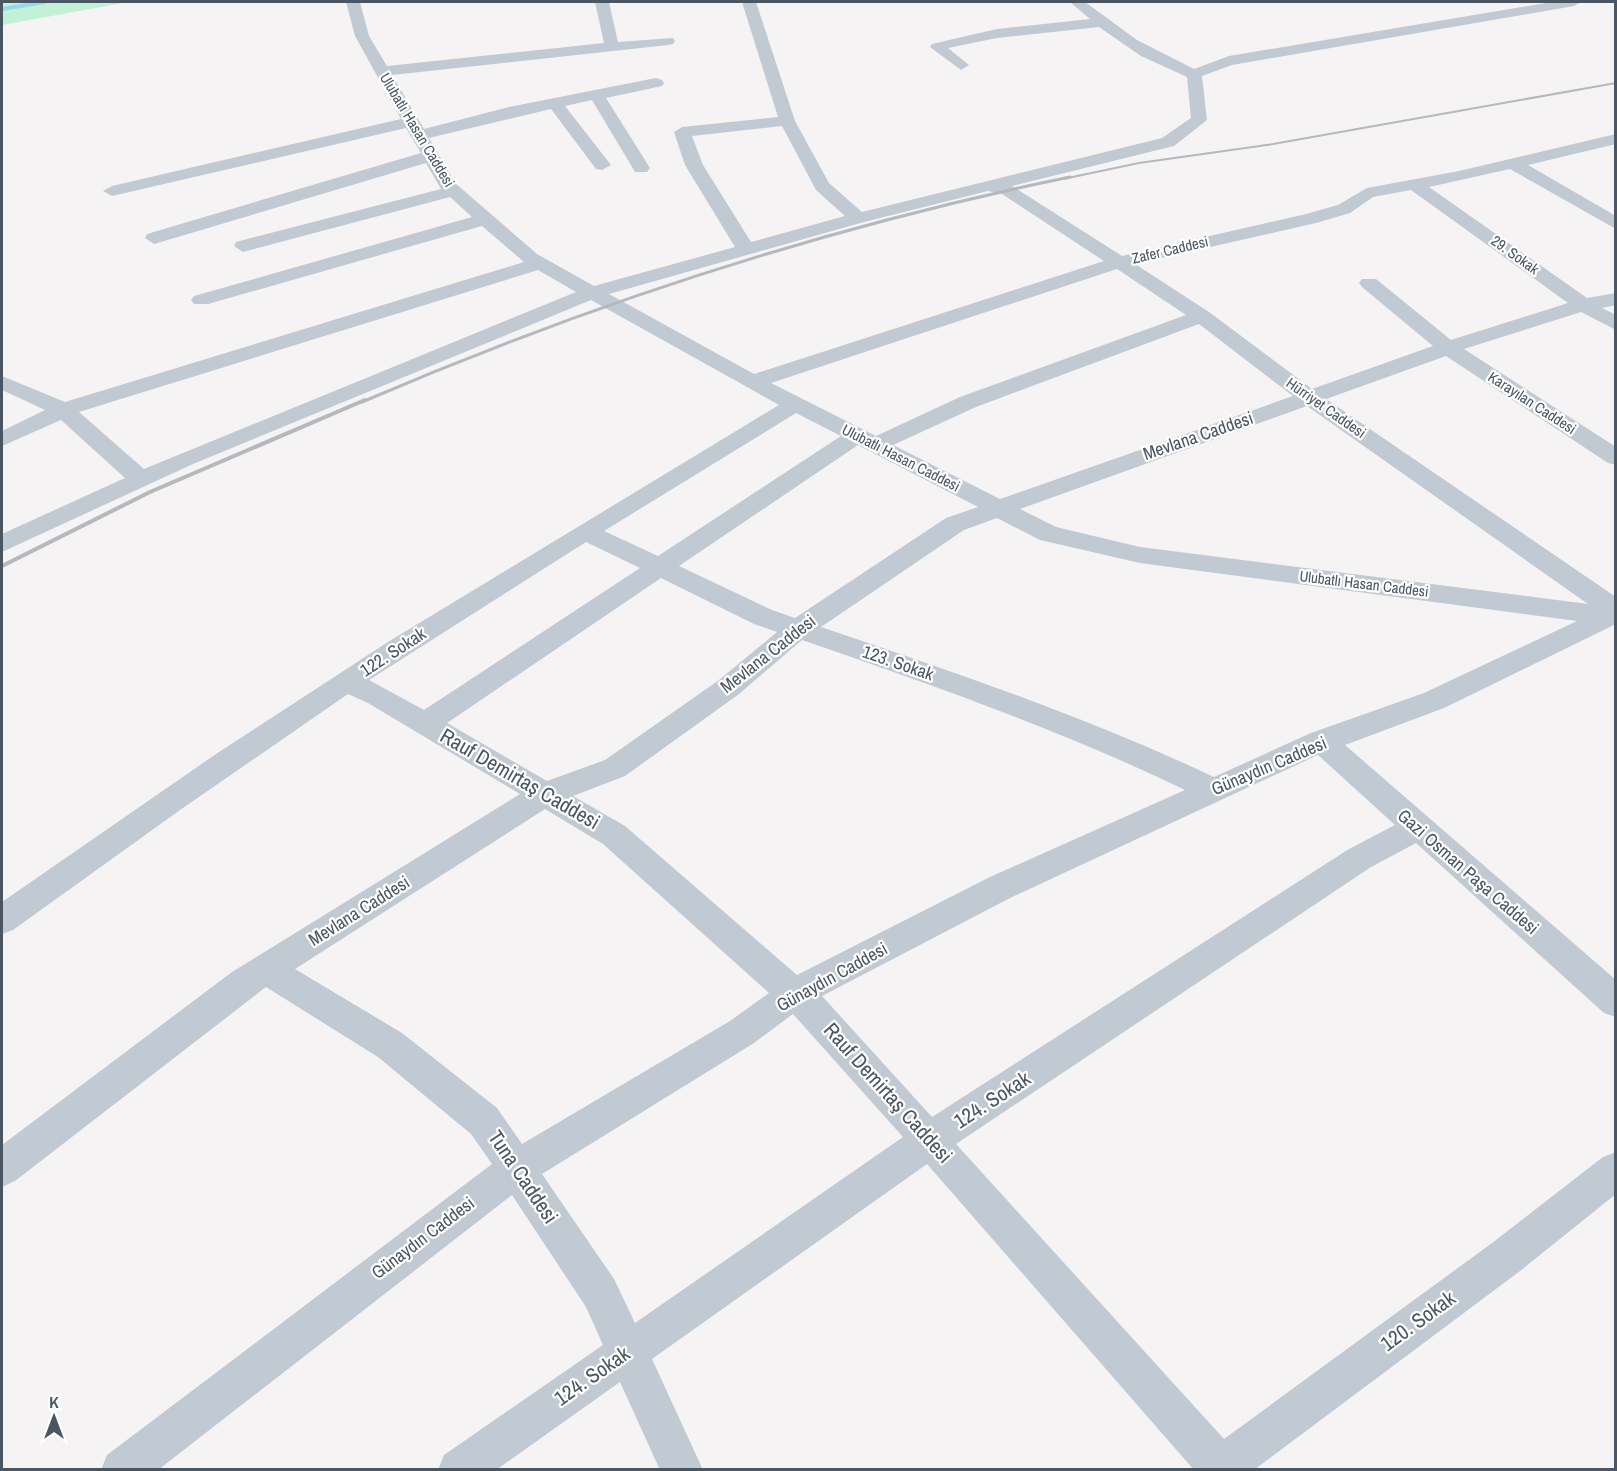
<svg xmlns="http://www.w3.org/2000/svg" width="1617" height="1471" font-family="'Archivo Narrow',sans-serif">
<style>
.green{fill:#c3f1d5}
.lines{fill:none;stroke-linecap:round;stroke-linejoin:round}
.stream{stroke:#90daee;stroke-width:4}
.minor{fill:#c1cad2;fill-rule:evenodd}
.rail-far2{stroke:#b5b8bd;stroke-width:2}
.rail-far1{stroke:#b5b8bd;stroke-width:3}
.rail{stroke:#b5b8bd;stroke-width:4}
.labels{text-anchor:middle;stroke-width:4.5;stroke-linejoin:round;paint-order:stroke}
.far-street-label{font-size:15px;fill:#4a5661;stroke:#fff}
.street-label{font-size:18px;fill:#4a5661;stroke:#fff}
.near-street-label{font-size:21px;fill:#4a5661;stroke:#fff}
</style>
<rect width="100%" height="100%" fill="#f5f3f3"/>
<path class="green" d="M 2,2 L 129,2 L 2,25 Z"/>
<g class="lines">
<path class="stream" d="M 2,9 L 45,2"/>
<path class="minor" d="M 346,2 L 360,2 L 369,36 L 387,66 L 604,43 L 595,2 L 609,2 L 618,42 L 673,38 L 675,41 L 673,44 L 668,45 L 392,75 L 424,129 L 509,107 L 656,78 L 662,80 L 664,83 L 662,86 L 606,98 L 650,168 L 647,172 L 635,172 L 592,100 L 565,106 L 611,165 L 602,170 L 596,169 L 551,109 L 429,138 L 455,183 L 537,254 L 594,286 L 735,247 L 685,165 L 674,132 L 682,127 L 778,117 L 742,2 L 756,2 L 795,121 L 829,183 L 862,212 L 1162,138 L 1191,118 L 1187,77 L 1141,56 L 1099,27 L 997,38 L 948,48 L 969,65 L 961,70 L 930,47 L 932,44 L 997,29 L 1090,19 L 1070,2 L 1085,2 L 1137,40 L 1194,69 L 1229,56 L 1552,2 L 1581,2 L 1574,6 L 1232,65 L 1202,76 L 1207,120 L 1174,146 L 1012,186 L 1122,256 L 1306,214 L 1338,205 L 1367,188 L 1459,171 L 1616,134 L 1616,144 L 1528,165 L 1616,216 L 1616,229 L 1510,169 L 1429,187 L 1587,298 L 1616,293 L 1616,305 L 1602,308 L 1616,315 L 1616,330 L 1581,312 L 1464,349 L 1616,447 L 1616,465 L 1608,463 L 1446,356 L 1326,399 L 1616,597 L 1616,624 L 1444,708 L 1345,745 L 1616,980 L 1616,1017 L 1604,1013 L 1416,843 L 1371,867 L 956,1144 L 1224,1439 L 1492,1243 L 1603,1157 L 1616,1152 L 1616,1194 L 1520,1271 L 1254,1470 L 1194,1470 L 927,1164 L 652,1359 L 703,1470 L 660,1470 L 620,1382 L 496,1470 L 438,1470 L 444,1455 L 603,1345 L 586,1307 L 512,1195 L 158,1470 L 101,1470 L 107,1455 L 492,1164 L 471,1134 L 378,1057 L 266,987 L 15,1181 L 2,1187 L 2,1145 L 232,972 L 520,794 L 368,703 L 348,694 L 180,810 L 13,930 L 2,934 L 2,902 L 216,754 L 388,642 L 779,405 L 591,300 L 193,464 L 2,552 L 2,534 L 125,478 L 61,420 L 2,446 L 2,431 L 45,410 L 2,390 L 2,376 L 65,402 L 524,262 L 482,226 L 208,304 L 194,304 L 191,300 L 194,296 L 472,217 L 450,197 L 243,252 L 234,246 L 236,242 L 441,189 L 426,163 L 161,242 L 154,244 L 145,238 L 147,234 L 421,153 L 406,128 L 112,196 L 103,191 L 112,186 L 401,119 L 355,36 ZM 782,126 L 816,190 L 845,216 L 751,242 L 703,165 L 692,136 ZM 1411,190 L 1568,303 L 1451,340 L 1376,279 L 1362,279 L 1359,283 L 1362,287 L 1433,346 L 1312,389 L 1209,312 L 1135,264 L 1316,223 L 1350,213 L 1373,197 ZM 988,191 L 1002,194 L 1104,261 L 754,374 L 609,294 L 864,222 ZM 1117,269 L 1186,315 L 960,397 L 876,436 L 771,383 ZM 538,270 L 576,292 L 144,469 L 79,412 ZM 1199,324 L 1293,396 L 1000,499 L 893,445 L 976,407 ZM 1307,406 L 1588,604 L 1140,547 L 1056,527 L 1020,509 ZM 796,413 L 841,436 L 658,556 L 604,531 ZM 858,445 L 978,507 L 946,518 L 795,618 L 772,610 L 679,566 ZM 997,518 L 1040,540 L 1140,563 L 1577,621 L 1424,693 L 1311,733 L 1214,777 C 1087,717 954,672 821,627 L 964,530 ZM 586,542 L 640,568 L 424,710 L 369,680 ZM 661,578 L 754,624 L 777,632 L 719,680 L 605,760 L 547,781 L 447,723 ZM 802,640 C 932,685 1061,730 1185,790 L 990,877 L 797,975 L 625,826 L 573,796 L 625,776 L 739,694 ZM 1318,755 L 1395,825 L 1349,849 L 932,1117 L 822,996 L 1012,897 ZM 545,809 L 603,844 L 769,993 L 730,1021 L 522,1144 L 497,1108 L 402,1033 L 295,969 ZM 793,1014 L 903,1137 L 635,1323 L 614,1279 L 542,1174 L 754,1043 Z"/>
<path class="rail-far2" d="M 1063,179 L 1139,163 L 1273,144 L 1616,83"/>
<path class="rail-far1" d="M 362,402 C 590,304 827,227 1070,177"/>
<path class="rail" d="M 2,566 L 150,492 L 365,400"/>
</g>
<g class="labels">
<g class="far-street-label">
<text transform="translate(417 130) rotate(59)" y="5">Ulubatlı Hasan Caddesi</text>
<text transform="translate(1170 250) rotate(-13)" y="5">Zafer Caddesi</text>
<text transform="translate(1515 255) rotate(36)" y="5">29. Sokak</text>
<text transform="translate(1532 403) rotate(33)" y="5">Karayılan Caddesi</text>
<text transform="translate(1326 408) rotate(35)" y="5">Hürriyet Caddesi</text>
<text transform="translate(901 458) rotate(27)" y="5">Ulubatlı Hasan Caddesi</text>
<text transform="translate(1364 584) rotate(7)" y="5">Ulubatlı Hasan Caddesi</text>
</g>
<g class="street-label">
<text transform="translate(1198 436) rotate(-19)" y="6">Mevlana Caddesi</text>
<text transform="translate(393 652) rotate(-33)" y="6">122. Sokak</text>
<text transform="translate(768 654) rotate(-38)" y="6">Mevlana Caddesi</text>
<text transform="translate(898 663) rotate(19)" y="6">123. Sokak</text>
<text transform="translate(1269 766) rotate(-23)" y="6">Günaydın Caddesi</text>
<text transform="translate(1468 872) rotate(41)" y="6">Gazi Osman Paşa Caddesi</text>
<text transform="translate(359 911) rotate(-32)" y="6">Mevlana Caddesi</text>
<text transform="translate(832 977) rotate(-29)" y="6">Günaydın Caddesi</text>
<text transform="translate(423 1238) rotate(-37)" y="6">Günaydın Caddesi</text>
</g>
<g class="near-street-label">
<text transform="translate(520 779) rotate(30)" y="7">Rauf Demirtaş Caddesi</text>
<text transform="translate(888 1093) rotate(48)" y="7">Rauf Demirtaş Caddesi</text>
<text transform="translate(992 1100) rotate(-33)" y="7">124. Sokak</text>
<text transform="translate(523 1177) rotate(56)" y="7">Tuna Caddesi</text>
<text transform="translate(1418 1321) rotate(-36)" y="7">120. Sokak</text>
<text transform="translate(592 1376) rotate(-35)" y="7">124. Sokak</text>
</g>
</g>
<rect width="1617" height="1471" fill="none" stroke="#4a5661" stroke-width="6"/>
<g transform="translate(54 1417)" stroke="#ffffff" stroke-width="4.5" paint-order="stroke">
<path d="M0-4.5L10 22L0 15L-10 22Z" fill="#4a5661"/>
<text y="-9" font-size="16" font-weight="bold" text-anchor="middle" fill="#4a5661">K</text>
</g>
</svg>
